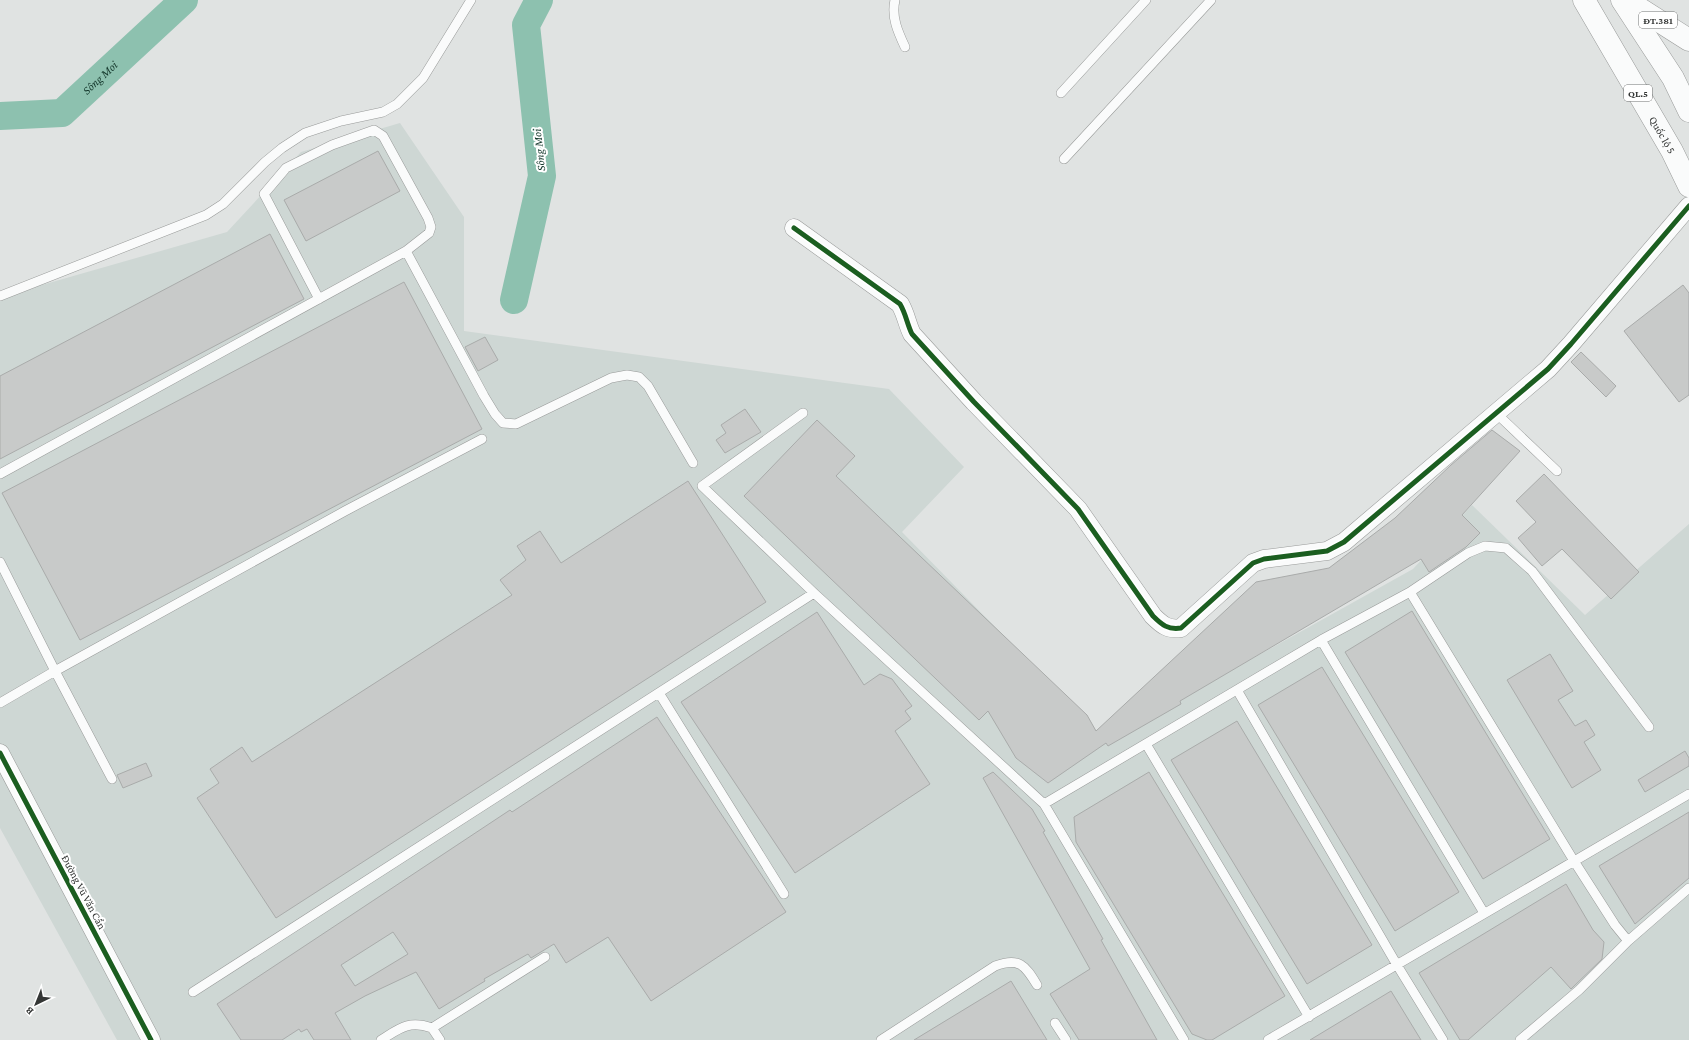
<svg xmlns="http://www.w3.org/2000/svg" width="1689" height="1040" font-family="'Crimson Pro',serif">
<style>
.built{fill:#ced7d4}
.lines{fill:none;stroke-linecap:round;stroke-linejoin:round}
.river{stroke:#8dc1af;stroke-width:28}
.building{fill:#c8cac9;stroke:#a9abaa;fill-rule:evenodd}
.service-casing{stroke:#989a99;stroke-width:10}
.minor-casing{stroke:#989a99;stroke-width:19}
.primary-casing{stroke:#989a99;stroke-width:23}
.trunk-casing{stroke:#989a99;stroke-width:23}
.service{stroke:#fafbfb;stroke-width:9}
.minor{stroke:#fafbfb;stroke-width:18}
.primary{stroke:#fafbfb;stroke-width:22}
.trunk{stroke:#fafbfb;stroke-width:22}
.cycleway-casing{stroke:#fff;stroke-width:8}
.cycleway{stroke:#1b5e20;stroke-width:5}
.labels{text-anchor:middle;stroke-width:4;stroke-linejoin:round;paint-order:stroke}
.shield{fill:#fff;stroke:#717272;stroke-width:1}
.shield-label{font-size:10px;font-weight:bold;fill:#343635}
.street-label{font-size:11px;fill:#343635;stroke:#fff}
.water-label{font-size:12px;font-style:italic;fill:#15382c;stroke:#fff}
</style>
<rect width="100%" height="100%" fill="#e0e3e2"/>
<path class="built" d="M 400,123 L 464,217 L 464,331 L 889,389 L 964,467 L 902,532 L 1106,740 L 1413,569 L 1472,505 L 1585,615 L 1689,524 L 1689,1040 L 117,1040 L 0,828 L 0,297 L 227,232 L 301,152 Z"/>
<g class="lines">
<g class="river">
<path id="s1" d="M 0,116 L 62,113 L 184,0"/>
<path d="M 514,300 L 542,176 L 526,25 L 539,0"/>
</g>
</g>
<path class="building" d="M 378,151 L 400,191 L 306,241 L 284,200 Z
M 270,234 L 304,299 L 0,459 L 0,376 Z
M 404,282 L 482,429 L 80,640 L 2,493 Z
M 1683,285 L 1689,293 L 1689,395 L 1679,402 L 1624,331 Z
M 485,337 L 498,360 L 478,371 L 465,347 Z
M 1581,352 L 1616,386 L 1606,397 L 1571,362 Z
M 745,409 L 761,432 L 725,453 L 716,440 L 726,433 L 721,425 Z
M 817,420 L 855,456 L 836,476 L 1087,715 L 1096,731 L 1256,582 L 1329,568 L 1395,518 L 1451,465 L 1492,430 L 1520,451 L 1462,515 L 1480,533 L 1466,547 L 1429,572 L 1421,559 L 1180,701 L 1181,704 L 1108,746 L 1106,743 L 1048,783 L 1016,758 L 988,711 L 979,720 L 744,496 Z
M 1544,474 L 1639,572 L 1611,599 L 1562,549 L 1542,566 L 1518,538 L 1536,522 L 1516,501 Z
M 688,481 L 766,602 L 276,918 L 197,798 L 219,783 L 210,769 L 242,747 L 252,762 L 512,595 L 500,580 L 526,560 L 517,546 L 540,531 L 561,563 Z
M 1412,611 L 1550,839 L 1483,879 L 1345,652 Z
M 817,612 L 864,685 L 880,674 L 892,679 L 912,706 L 905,711 L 911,719 L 895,731 L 930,784 L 795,873 L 681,702 Z
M 1550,654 L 1573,691 L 1558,700 L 1575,726 L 1586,720 L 1595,735 L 1584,742 L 1601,770 L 1572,788 L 1507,680 Z
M 1322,667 L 1459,892 L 1395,931 L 1258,705 Z
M 657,717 L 786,912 L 651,1001 L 608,937 L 566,963 L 554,944 L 531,958 L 528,954 L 484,979 L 485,981 L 439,1009 L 416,972 L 365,996 L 335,1013 L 351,1040 L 314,1040 L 307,1029 L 301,1032 L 299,1029 L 282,1040 L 241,1040 L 217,1004 L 510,810 L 512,812 ZM 393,932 L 408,954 L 355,986 L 341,965 Z
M 1237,721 L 1372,945 L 1307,984 L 1171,760 Z
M 1685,751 L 1689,758 L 1689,766 L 1645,792 L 1638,780 Z
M 146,763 L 152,776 L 123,788 L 117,775 Z
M 993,772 L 1032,809 L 1045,831 L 1043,832 L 1103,939 L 1101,940 L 1157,1040 L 1079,1040 L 1050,994 L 1090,969 L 983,778 Z
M 1149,772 L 1285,996 L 1212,1040 L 1207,1040 L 1192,1034 L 1076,842 L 1074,817 Z
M 1689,812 L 1689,878 L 1635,924 L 1599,866 Z
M 1566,884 L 1593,930 L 1604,942 L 1602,959 L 1571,989 L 1551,967 L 1468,1040 L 1460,1040 L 1419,973 Z
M 1011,981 L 1047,1040 L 914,1040 Z
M 1391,991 L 1421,1040 L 1310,1040 Z"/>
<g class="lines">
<defs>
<path id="service" d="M 895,0 C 891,17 898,32 905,47
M 1061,93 L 1146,0
M 1064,159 L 1211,0
M 0,296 L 206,215 L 223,204 L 265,162 L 282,148 L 305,133 L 341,121 L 383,112 L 397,104 L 423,78 L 471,0
M 319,299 L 264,194 L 286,168 L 332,145 L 374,130 L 383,136 L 428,218 L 431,227 L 429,233 L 406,251 L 484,396 L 495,414 L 503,423 L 516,424 L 611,378 L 627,375 L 639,377 L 648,386 L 693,463
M 803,413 L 702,486 L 814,593 L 1044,804 L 1184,1040
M 1496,413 L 1557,471
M 0,474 L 406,251
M 0,562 L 55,671 L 0,703
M 1410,592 L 1574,861 L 1615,925 L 1628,941 L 1579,990 L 1520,1040
M 1321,640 L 1484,913
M 1237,690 L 1397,965 L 1443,1040
M 659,693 L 784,894
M 1146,744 L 1309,1017
M 112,779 L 55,671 L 345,511 L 482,439
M 1044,804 L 1321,640 L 1410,592 L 1468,553 L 1485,546 L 1506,548 L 1532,571 L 1649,727
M 1628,941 L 1689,888
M 193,992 L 814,593
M 1055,1023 L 1066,1040
M 432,1028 L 545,957
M 381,1040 C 400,1028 409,1020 432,1028 L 440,1040
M 881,1040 L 995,966 C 1019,957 1025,965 1037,985
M 1268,1040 L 1689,794"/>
<path id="minor" d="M 794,228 L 900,304 C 906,314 907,324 912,334 L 974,402 L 1078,509 L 1153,616 C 1162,625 1168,630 1181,628 L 1253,563 L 1264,559 L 1327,551 L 1344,542 L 1548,369 L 1571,344 L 1689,206
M 0,753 L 151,1040"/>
<path id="primary" d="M 1626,0 L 1689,40"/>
<g id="trunk">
<path id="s2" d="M 1584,0 L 1672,151 L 1689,186"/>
<path d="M 1622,0 L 1673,78 L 1689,111"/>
</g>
</defs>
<use href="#service" class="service-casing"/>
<use href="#minor" class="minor-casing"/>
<use href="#primary" class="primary-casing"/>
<use href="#trunk" class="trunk-casing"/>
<use href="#service" class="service"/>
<use href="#minor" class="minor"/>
<use href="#primary" class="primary"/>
<use href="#trunk" class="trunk"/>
<defs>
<path id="cycleway" d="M 794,228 L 900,304 C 906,314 907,324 912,334 L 974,402 L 1078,509 L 1153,616 C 1162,625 1168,630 1181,628 L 1253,563 L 1264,559 L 1327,551 L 1344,542 L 1548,369 L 1571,344 L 1689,206
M 0,753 L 151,1040"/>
</defs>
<use href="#cycleway" class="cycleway-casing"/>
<use href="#cycleway" class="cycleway"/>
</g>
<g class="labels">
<g class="shield">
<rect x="1639" y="12" width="38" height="16" rx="3"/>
<rect x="1624" y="85" width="28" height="16" rx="3"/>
</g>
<g class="shield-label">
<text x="1658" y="24">ĐT.381</text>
<text x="1638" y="97">QL.5</text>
</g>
<g class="street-label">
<text dy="4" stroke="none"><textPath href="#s2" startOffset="156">Quốc lộ 5</textPath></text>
<text transform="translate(84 892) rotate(62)" y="4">Đường Vũ Văn Cẩn</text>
</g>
<g class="water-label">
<text dy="4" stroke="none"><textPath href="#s1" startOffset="114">Sông Moi</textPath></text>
<text transform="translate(539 150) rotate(-96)" y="4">Sông Moi</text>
</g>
</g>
<g transform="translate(36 1004) rotate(223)" stroke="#ffffff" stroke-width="3" paint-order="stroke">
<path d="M0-3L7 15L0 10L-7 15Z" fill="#343635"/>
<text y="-6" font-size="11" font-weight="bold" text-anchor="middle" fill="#343635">B</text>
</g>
</svg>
